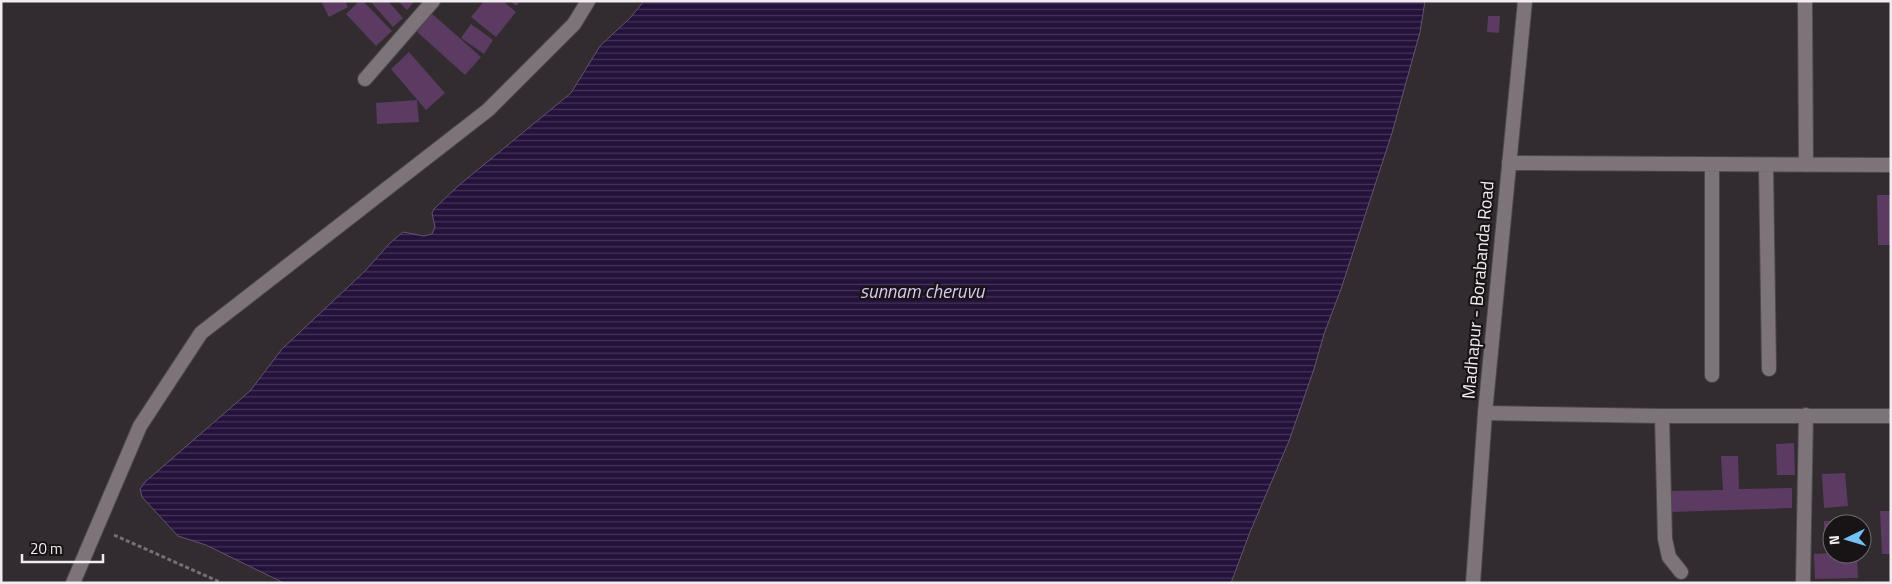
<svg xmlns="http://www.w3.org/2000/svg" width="1892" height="584" font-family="'Titillium Web',sans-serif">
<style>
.water{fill:url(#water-rules);stroke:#625371}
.building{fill:#5b3b62}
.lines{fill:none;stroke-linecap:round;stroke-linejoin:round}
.minor-casing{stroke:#4e474b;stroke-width:16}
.tertiary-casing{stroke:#4e474b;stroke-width:16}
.path{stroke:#767073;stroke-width:3;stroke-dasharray:4 2.5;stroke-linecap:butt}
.minor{stroke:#7c7479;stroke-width:14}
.tertiary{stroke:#7c7479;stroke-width:14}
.labels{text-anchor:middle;stroke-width:4.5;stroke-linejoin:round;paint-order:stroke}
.street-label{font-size:18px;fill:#f1ecef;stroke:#181416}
.water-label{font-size:19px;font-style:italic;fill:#d7c7f4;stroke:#181416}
</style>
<defs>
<pattern id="water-rules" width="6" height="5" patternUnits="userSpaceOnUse" patternTransform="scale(1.25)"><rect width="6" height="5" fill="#24123b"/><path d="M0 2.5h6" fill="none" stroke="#443558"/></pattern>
</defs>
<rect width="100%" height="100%" fill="#322b2f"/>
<path class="water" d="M 644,1 L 1425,1 L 1420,32 L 1392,133 L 1341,289 L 1324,334 L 1314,369 L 1289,441 L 1250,532 L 1231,583 L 284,583 L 206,545 L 178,536 L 142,497 L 140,489 L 145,482 L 250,391 L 282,349 L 365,271 L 390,243 L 403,232 L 424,236 L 432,234 L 435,227 L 432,213 L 434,209 L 458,186 L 571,93 L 600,46 L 630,18 Z"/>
<path class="building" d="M 321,1 L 345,1 L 348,7 L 329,17 Z
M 359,1 L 363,1 L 392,31 L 376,46 L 346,14 Z
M 370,1 L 388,1 L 403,18 L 393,27 Z
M 398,1 L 415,1 L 407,10 Z
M 484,1 L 503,1 L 516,12 L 496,37 L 471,17 Z
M 510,1 L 520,1 L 516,6 Z
M 430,12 L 481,57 L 465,75 L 415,30 Z
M 1488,16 L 1500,16 L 1499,33 L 1487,32 Z
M 471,24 L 493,40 L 484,54 L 461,38 Z
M 409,52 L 445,93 L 426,110 L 391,69 Z
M 417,100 L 419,122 L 377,124 L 376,103 Z
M 1877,195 L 1891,195 L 1891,245 L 1878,245 Z
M 1794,443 L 1795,475 L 1777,475 L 1776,444 Z
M 1721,456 L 1738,456 L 1739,489 L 1792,488 L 1792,508 L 1670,512 L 1669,491 L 1723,490 Z
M 1845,473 L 1848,506 L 1824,508 L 1822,474 Z
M 1880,511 L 1891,511 L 1891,554 L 1882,554 Z
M 1824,521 L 1856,521 L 1856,524 L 1832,524 L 1832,547 L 1824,547 Z
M 1832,553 L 1857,554 L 1858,578 L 1815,579 L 1814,554 Z"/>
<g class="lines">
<defs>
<path id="minor" d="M 1805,1 L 1806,165
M 365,79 L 433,1
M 1509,163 L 1891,165
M 1712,164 L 1712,375
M 1766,165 L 1769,369
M 1485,413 L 1662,416 L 1891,416
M 1662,416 L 1665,539 L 1669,557 L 1681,572
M 73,583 L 140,426 L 201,333 L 488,110 L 574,24 L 588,1
M 1803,583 L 1806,415"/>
<path id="tertiary" d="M 1473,583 L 1485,413 L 1525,1"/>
</defs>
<use href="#minor" class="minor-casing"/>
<use href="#tertiary" class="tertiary-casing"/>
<path class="path" d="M 114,535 L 222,583"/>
<use href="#minor" class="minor"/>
<use href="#tertiary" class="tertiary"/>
</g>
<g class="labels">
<g class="street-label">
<text transform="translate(1478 290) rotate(-85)" y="6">Madhapur - Borabanda Road</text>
</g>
<g class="water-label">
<text x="922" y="298">sunnam cheruvu</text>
</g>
</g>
<rect width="1892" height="584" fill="none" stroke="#f1ecef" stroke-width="5"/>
<g transform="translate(1847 539) rotate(265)"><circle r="24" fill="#181416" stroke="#6f6a6d"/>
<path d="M0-4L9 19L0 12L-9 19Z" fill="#73c1f5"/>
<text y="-8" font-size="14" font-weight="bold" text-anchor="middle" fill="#f1ecef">N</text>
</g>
<path d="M22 554v8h81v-8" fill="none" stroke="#f1ecef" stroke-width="2.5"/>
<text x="30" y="554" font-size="15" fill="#f1ecef" stroke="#181416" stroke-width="4" paint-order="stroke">20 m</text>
</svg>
